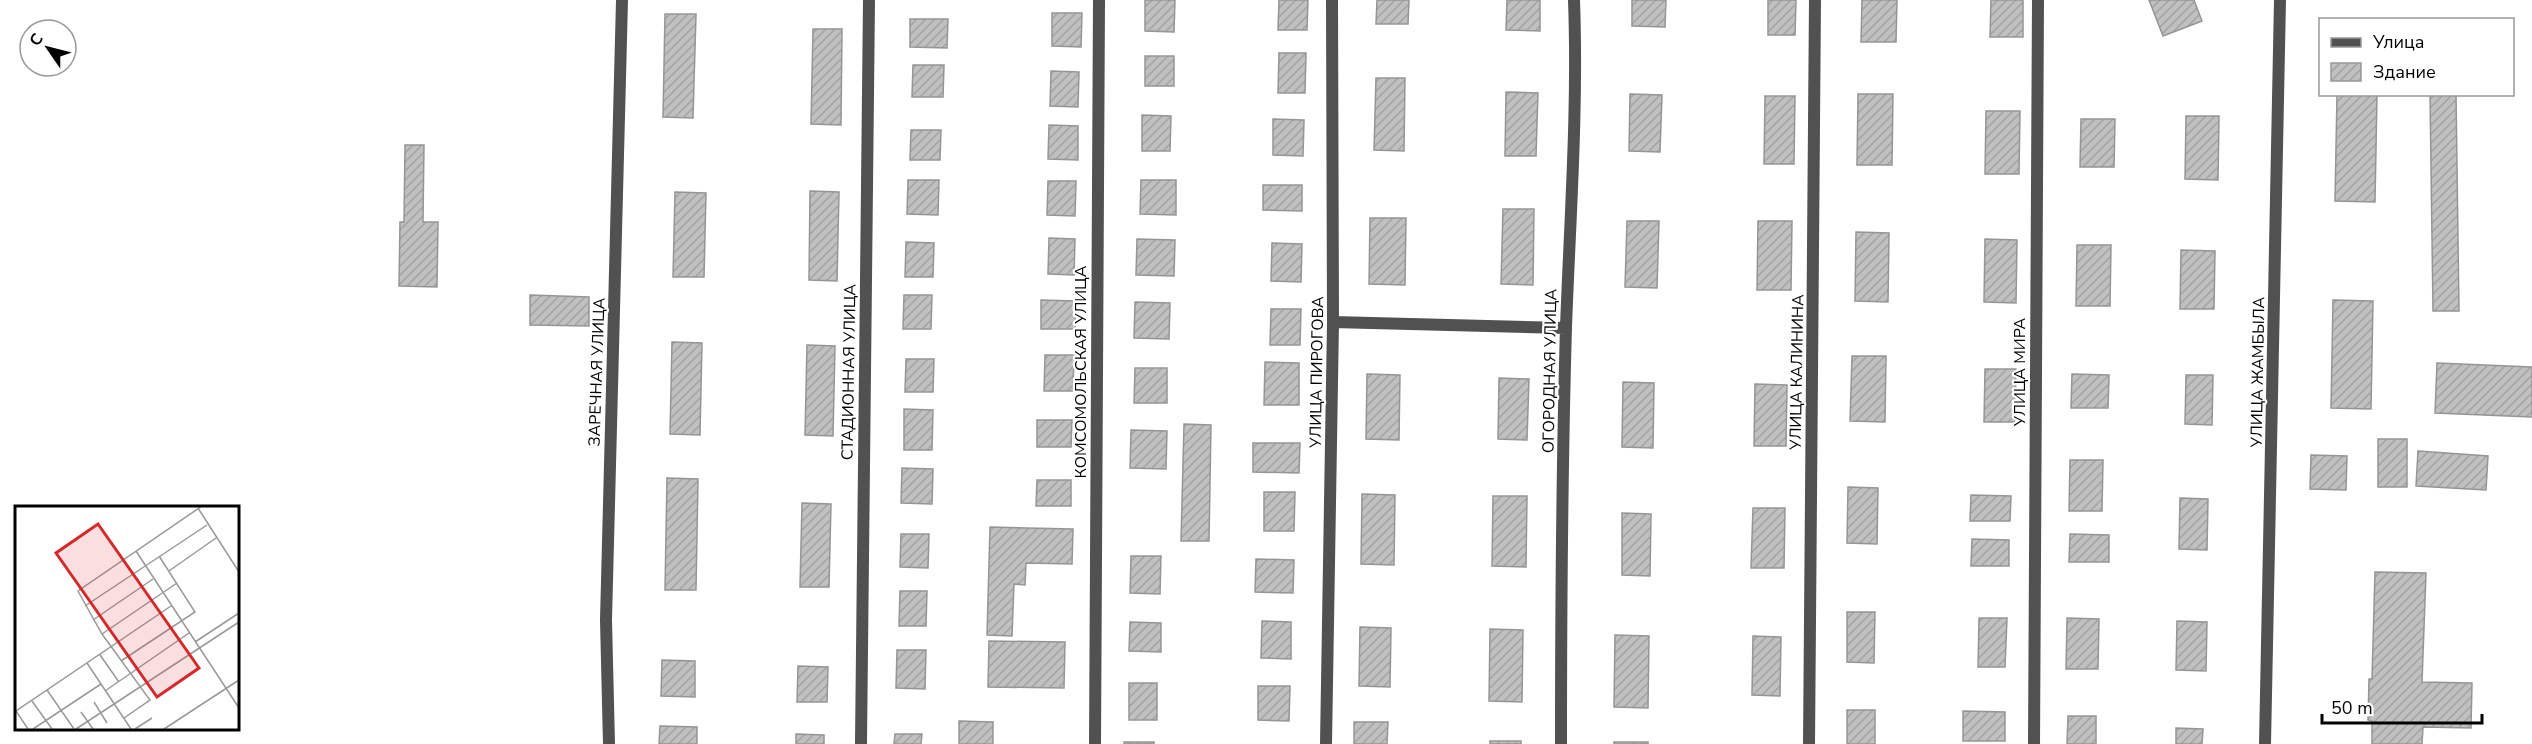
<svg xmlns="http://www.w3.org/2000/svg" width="2532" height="744" font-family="'Nunito Sans',sans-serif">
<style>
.building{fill:url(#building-hatch);stroke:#959595;stroke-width:1.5}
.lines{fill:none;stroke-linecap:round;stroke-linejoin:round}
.minor{stroke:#515151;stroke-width:12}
.labels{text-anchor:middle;stroke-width:4.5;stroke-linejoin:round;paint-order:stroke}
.street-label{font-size:16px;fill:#000;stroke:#fff}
.inset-road{fill:none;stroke:#999;stroke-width:1.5}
.view{fill:#d62828;fill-opacity:0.15;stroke:#d62828;stroke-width:3}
.inset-edge{fill:none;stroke:#000;stroke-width:3}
</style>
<defs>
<pattern id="building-hatch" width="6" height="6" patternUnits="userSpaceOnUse" patternTransform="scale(1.5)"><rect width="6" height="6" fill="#c0c0c0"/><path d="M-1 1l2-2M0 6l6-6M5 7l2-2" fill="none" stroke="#a3a3a3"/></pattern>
</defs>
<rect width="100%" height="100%" fill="#fff"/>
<path class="building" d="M 1145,0 L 1175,0 L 1174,32 L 1145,31 Z
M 1279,0 L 1308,0 L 1307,30 L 1278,30 Z
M 1377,0 L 1409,0 L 1408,24 L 1376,24 Z
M 1507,0 L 1540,0 L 1540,31 L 1506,30 Z
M 1632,0 L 1666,0 L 1665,27 L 1632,26 Z
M 1768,0 L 1796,0 L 1795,35 L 1768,35 Z
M 1862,0 L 1897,0 L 1896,42 L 1861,42 Z
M 1991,0 L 2023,0 L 2023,37 L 1990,37 Z
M 2149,0 L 2194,0 L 2202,21 L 2163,36 Z
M 1052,13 L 1082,13 L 1081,47 L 1052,46 Z
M 665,14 L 696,14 L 693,118 L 663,117 Z
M 910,19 L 948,19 L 947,48 L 910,47 Z
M 813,29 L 842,29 L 841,125 L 811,124 Z
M 1279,53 L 1306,53 L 1305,93 L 1278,93 Z
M 1145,56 L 1174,56 L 1174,86 L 1145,86 Z
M 913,65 L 944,65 L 943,97 L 912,97 Z
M 1051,71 L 1079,72 L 1078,107 L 1050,106 Z
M 1376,78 L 1405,78 L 1404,151 L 1374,150 Z
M 1506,92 L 1538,93 L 1536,156 L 1505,156 Z
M 1630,94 L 1662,95 L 1660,152 L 1629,151 Z
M 1858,94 L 1893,94 L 1892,165 L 1857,165 Z
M 2337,94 L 2377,94 L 2375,202 L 2335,201 Z
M 2430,94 L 2456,94 L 2459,311 L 2433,311 Z
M 1765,96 L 1795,96 L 1794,164 L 1764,164 Z
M 1986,111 L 2020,111 L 2019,174 L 1985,174 Z
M 1142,115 L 1171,116 L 1170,151 L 1142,151 Z
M 2186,116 L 2219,116 L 2218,180 L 2185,179 Z
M 1273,119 L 1304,120 L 1303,156 L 1273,155 Z
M 2081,119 L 2115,119 L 2114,167 L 2080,167 Z
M 1049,125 L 1078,126 L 1078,160 L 1048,159 Z
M 911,130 L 941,130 L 940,160 L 910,160 Z
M 405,145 L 424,145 L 423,222 L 438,222 L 437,287 L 399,286 L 400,222 L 404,222 Z
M 908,180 L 939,180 L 938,215 L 907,214 Z
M 1141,180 L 1176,180 L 1176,215 L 1140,214 Z
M 1048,181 L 1076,181 L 1075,216 L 1047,215 Z
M 1263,185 L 1302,185 L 1302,211 L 1263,210 Z
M 810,191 L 839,192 L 837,281 L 809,280 Z
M 675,192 L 706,193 L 704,277 L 673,277 Z
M 1503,209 L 1534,209 L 1533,285 L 1501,284 Z
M 1370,218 L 1406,218 L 1405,285 L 1369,284 Z
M 1627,221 L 1659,221 L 1657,288 L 1625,287 Z
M 1758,221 L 1792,221 L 1791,290 L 1757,290 Z
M 1856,232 L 1889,233 L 1888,302 L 1855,301 Z
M 1049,238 L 1075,239 L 1074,275 L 1048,274 Z
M 1137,239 L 1175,240 L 1174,276 L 1136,275 Z
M 1985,239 L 2017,240 L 2016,303 L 1984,302 Z
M 906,242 L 934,243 L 933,277 L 905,277 Z
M 1272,243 L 1302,244 L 1301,282 L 1271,281 Z
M 2077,245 L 2111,245 L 2110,306 L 2076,306 Z
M 2181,250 L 2215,251 L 2214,309 L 2180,309 Z
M 530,295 L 589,297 L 589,326 L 530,325 Z
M 904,295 L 932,295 L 931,329 L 903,329 Z
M 1041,300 L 1076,301 L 1075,329 L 1041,329 Z
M 2333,300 L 2373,301 L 2371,409 L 2331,408 Z
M 1135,302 L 1170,303 L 1169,339 L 1134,338 Z
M 1271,309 L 1301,309 L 1300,345 L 1270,345 Z
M 672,342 L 702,343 L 700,435 L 670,434 Z
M 807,345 L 835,346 L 833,436 L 805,435 Z
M 1045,355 L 1074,355 L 1073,391 L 1044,391 Z
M 1852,356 L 1886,356 L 1885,422 L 1850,421 Z
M 906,359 L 934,359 L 933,392 L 905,392 Z
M 1265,362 L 1299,363 L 1299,405 L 1264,405 Z
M 2437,363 L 2532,367 L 2532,417 L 2435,413 Z
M 1135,368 L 1167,368 L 1167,403 L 1134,403 Z
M 1985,369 L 2016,369 L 2015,422 L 1984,422 Z
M 1367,374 L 1400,375 L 1399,440 L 1366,439 Z
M 2072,374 L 2109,375 L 2108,408 L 2071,408 Z
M 2186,375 L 2213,375 L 2212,425 L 2185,424 Z
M 1499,378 L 1529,379 L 1527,440 L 1498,439 Z
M 1623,382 L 1654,383 L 1653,448 L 1622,447 Z
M 1755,384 L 1787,385 L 1786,446 L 1754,446 Z
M 904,409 L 933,410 L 932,450 L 904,450 Z
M 1037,420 L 1072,420 L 1071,447 L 1037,447 Z
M 1184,424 L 1211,425 L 1209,541 L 1181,541 Z
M 1131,430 L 1167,431 L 1166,469 L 1130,468 Z
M 2378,439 L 2407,439 L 2407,487 L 2378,487 Z
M 1253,443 L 1300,443 L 1299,473 L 1253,472 Z
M 2418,451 L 2488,456 L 2486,490 L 2416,486 Z
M 2311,455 L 2347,456 L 2346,490 L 2310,489 Z
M 2070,460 L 2103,460 L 2102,511 L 2069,511 Z
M 902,468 L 933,469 L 932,504 L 901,503 Z
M 667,478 L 698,479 L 696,590 L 665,590 Z
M 1037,480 L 1071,480 L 1071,506 L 1036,506 Z
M 1848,487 L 1878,488 L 1877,544 L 1847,543 Z
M 1264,492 L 1295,492 L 1294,531 L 1264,531 Z
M 1362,494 L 1395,495 L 1394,565 L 1361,564 Z
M 1971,495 L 2011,496 L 2010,521 L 1970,521 Z
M 1493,496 L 1527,496 L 1526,567 L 1492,566 Z
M 2180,498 L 2208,499 L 2207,550 L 2179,549 Z
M 802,503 L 831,504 L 829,587 L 800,587 Z
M 1753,508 L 1785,508 L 1784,568 L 1751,568 Z
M 1622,513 L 1651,514 L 1650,576 L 1622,575 Z
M 990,527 L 1073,529 L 1072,564 L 1026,563 L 1025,585 L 1014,584 L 1012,636 L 987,635 Z
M 901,534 L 929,534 L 928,568 L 900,567 Z
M 2070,534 L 2109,535 L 2109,562 L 2069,562 Z
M 1972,539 L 2009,540 L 2009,566 L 1971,566 Z
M 1131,556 L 1161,556 L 1160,594 L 1130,593 Z
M 1256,559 L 1294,560 L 1293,593 L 1255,592 Z
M 2375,572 L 2426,573 L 2422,682 L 2472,683 L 2471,728 L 2423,727 L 2422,744 L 2372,744 L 2372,721 L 2368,720 L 2369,679 L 2372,679 Z
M 900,591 L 927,591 L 926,626 L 899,626 Z
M 1847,612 L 1875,612 L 1874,663 L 1847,662 Z
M 1979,618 L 2007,618 L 2005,667 L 1978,667 Z
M 2067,618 L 2099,619 L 2098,669 L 2066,669 Z
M 1262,621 L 1291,622 L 1291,659 L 1261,658 Z
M 2177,621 L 2207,622 L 2206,671 L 2176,670 Z
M 1130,622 L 1161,623 L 1161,652 L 1129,651 Z
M 1360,627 L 1391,628 L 1390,687 L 1359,686 Z
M 1490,629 L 1523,630 L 1522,702 L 1489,701 Z
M 1615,635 L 1649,636 L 1648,708 L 1614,707 Z
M 1753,636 L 1781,637 L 1780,696 L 1752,695 Z
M 989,641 L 1065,642 L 1064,688 L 988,687 Z
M 897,650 L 926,650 L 925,689 L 896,688 Z
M 662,660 L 695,661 L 695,697 L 661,696 Z
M 798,666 L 828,667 L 827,702 L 797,702 Z
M 1129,683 L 1157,683 L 1157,720 L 1129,720 Z
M 1258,686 L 1290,686 L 1289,721 L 1258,720 Z
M 1847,710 L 1875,710 L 1875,744 L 1847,744 Z
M 1963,711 L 2005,712 L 2005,741 L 1963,741 Z
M 2068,716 L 2096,716 L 2096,744 L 2067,744 Z
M 959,721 L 993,722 L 993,744 L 959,744 Z
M 1354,722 L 1388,722 L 1387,744 L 1354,744 Z
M 660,726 L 697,727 L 697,744 L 659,744 Z
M 2176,728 L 2203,729 L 2202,744 L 2176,744 Z
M 796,734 L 824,735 L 824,744 L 796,744 Z
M 895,734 L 922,734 L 921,744 L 894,744 Z
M 1490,741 L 1521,741 L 1521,744 L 1490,744 Z
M 1124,742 L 1154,742 L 1154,744 L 1124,744 Z
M 1614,742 L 1648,742 L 1648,744 L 1614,744 Z"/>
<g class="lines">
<path class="minor" d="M 1333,322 L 1566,328
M 609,744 L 606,620 L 622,0
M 861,744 L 869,0
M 1095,744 L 1099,0
M 1326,744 L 1333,322 L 1332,0
M 1561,744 C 1561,605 1562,466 1566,327 C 1570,218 1578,109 1574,0
M 1809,744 L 1815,0
M 2034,744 L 2038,0
M 2265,744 L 2280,0"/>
</g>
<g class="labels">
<g class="street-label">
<text transform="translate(1549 371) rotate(-89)" y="6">ОГОРОДНАЯ УЛИЦА</text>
<text transform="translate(596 372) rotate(-88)" y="6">ЗАРЕЧНАЯ УЛИЦА</text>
<text transform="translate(848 372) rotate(-89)" y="6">СТАДИОННАЯ УЛИЦА</text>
<text transform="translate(1080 372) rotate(-90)" y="6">КОМСОМОЛЬСКАЯ УЛИЦА</text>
<text transform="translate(1316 372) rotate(-89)" y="6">УЛИЦА ПИРОГОВА</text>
<text transform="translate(1796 372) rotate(-89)" y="6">УЛИЦА КАЛИНИНА</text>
<text transform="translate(2019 372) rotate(-90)" y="6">УЛИЦА МИРА</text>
<text transform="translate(2257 372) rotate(-89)" y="6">УЛИЦА ЖАМБЫЛА</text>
</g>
</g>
<g transform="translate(15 506)">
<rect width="224" height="224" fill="#fff"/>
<path class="inset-road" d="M 183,2 L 224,66M 121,45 L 224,202M 154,65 L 201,32M 70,100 L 192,19M 78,114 L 138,73M 87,128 L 162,77M 180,136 L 224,107M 85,149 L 104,176M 106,155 L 180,106 L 144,50M 72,157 L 116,223M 32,184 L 59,223M 90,185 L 174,127M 17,195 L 37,223M 79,196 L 92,217M 66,206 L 78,223M 109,212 L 135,194 L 87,128 L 63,85 L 187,0M 13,223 L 1,205 L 156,100M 18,223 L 86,178M 61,223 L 224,116M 120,223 L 137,212M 149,223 L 224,174"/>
<path class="view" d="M 83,18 L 184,162 L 142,191 L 41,47 Z"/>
<rect width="224" height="224" class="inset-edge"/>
</g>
<rect x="2319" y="18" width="195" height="78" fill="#ffffff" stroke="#999999" stroke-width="1.5"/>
<rect x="2331" y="38" width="30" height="9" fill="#515151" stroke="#999999" stroke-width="1.5"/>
<text x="2373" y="48" font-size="18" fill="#000000">Улица</text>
<rect x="2331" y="63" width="30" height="18" fill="url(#building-hatch)" stroke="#999999" stroke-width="1.5"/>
<text x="2373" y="78" font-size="18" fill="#000000">Здание</text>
<g transform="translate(48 48) rotate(305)"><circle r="28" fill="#ffffff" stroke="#999999" stroke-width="1.5"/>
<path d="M0-4.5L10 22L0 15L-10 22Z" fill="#000000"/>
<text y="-9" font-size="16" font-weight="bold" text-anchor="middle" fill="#000000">С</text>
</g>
<path d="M2322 714v9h160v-9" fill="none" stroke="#000000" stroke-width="3"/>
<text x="2331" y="714" font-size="18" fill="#000000" stroke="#ffffff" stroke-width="4.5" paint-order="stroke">50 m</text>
</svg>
